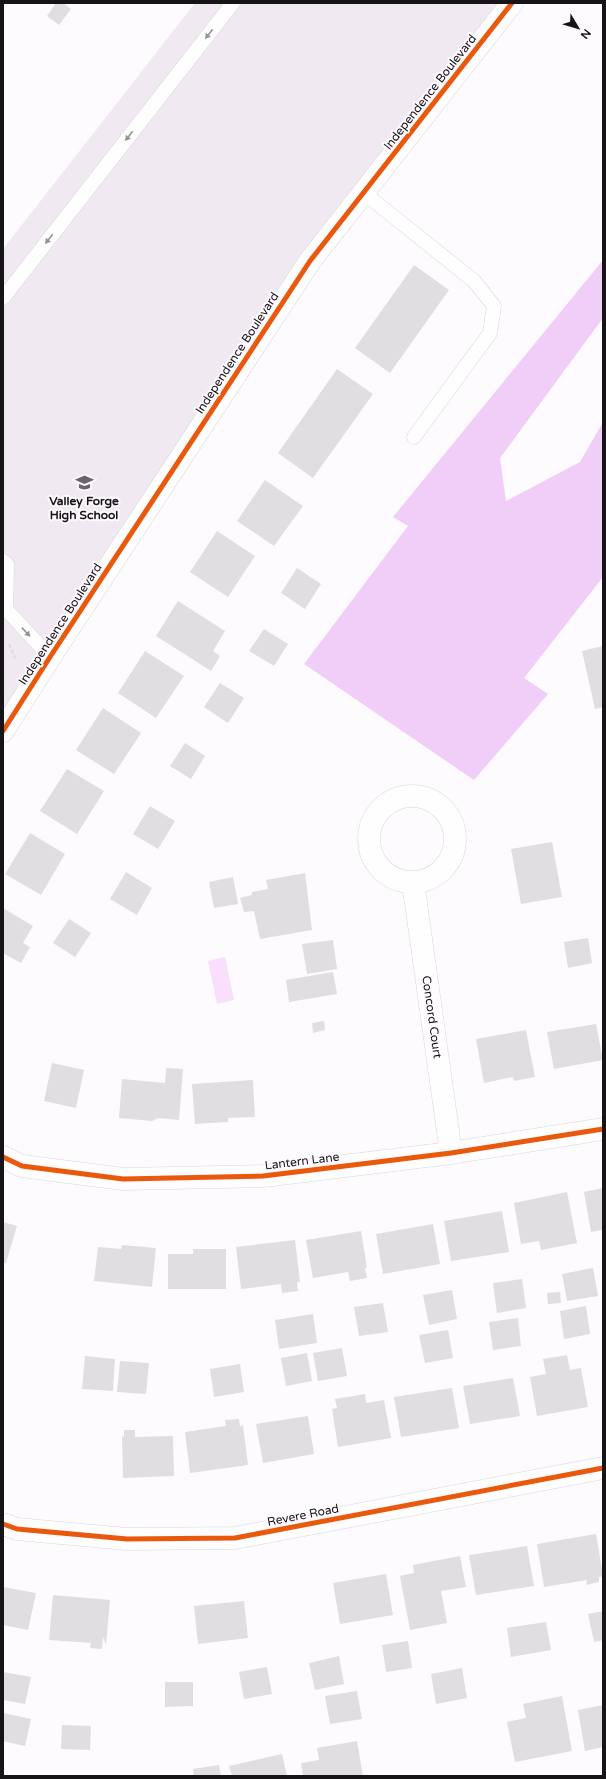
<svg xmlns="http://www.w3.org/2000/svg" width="606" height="1779" font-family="'Varela Round',sans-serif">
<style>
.built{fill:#f0e9f1}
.forest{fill:#f1cef8}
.water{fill:#f9defd}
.building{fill:#e0dee1}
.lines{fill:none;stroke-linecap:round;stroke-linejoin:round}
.service-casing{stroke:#d7d6d8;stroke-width:15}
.minor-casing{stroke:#d7d6d8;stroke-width:23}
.tertiary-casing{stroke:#d7d6d8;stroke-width:23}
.path{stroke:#dfdedf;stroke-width:2.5;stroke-dasharray:4 2;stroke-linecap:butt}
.service{stroke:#fffeff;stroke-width:14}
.minor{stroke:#fffeff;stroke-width:22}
.tertiary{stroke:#fffeff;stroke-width:22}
.cycleway-casing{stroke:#fefaff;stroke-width:8}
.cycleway{stroke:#e8590c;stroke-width:5}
.oneway{fill:#969596}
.labels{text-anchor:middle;stroke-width:4;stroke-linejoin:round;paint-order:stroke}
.street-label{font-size:12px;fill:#161416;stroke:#fefaff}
.poi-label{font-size:12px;font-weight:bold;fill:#161416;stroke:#fefaff}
</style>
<rect width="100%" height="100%" fill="#fdfbfe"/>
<path class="built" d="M 195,3 L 512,3 L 310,261 L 3,731 L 3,249 Z"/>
<path class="forest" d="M 603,260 L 603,318 L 500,458 L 506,501 L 580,462 L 603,422 L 603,577 L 524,678 L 548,694 L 474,780 L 304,664 L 408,526 L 393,517 Z"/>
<path class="water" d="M 225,957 L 234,1000 L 217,1004 L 208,961 Z"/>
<path class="building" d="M 56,3 L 63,3 L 71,9 L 59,25 L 47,16 Z
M 414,265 L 449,290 L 390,373 L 355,348 Z
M 337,369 L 373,394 L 313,478 L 278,453 Z
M 265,480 L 303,506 L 274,546 L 237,521 Z
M 217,531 L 255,556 L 228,597 L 190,572 Z
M 297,568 L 321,584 L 305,609 L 281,593 Z
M 178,601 L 225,631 L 213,651 L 220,656 L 211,671 L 156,636 Z
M 264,629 L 288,644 L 274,666 L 249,651 Z
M 603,646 L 603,707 L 595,709 L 582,651 Z
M 145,651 L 184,676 L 156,718 L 118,693 Z
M 220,683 L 244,698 L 228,723 L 204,707 Z
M 103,708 L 141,733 L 114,774 L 76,750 Z
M 185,743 L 205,756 L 191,779 L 170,766 Z
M 67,769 L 104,791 L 77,834 L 40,811 Z
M 150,806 L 175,821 L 158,849 L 133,834 Z
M 30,833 L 65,854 L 41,895 L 5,874 Z
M 552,842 L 562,897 L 521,904 L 511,849 Z
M 126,872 L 152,888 L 137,915 L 110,899 Z
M 305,873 L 312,930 L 260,939 L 254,911 L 244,912 L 240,898 L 252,895 L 252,892 L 268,889 L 266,880 Z
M 233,877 L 238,904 L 214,908 L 209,882 Z
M 3,908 L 33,926 L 23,943 L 30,947 L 21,963 L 3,953 Z
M 69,919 L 91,933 L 75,957 L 53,943 Z
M 588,938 L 592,963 L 568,968 L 564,942 Z
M 333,940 L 337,969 L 307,974 L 302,944 Z
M 333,972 L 337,994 L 289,1002 L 286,980 Z
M 324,1021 L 325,1030 L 313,1033 L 312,1023 Z
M 596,1024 L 603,1060 L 554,1069 L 547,1032 Z
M 526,1030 L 535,1077 L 514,1081 L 513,1077 L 484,1083 L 476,1039 Z
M 52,1063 L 84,1070 L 76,1108 L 44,1101 Z
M 166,1068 L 183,1069 L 179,1120 L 158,1118 L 152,1121 L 119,1118 L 122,1079 L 165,1083 Z
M 253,1080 L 255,1117 L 228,1118 L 228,1122 L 195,1124 L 192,1084 Z
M 603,1188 L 603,1230 L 591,1232 L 584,1192 Z
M 567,1192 L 577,1243 L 541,1250 L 539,1241 L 521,1244 L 514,1203 Z
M 502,1211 L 509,1252 L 451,1261 L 444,1221 Z
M 3,1222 L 17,1226 L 6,1263 L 3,1263 Z
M 433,1224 L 440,1264 L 383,1274 L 376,1234 Z
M 361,1231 L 367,1268 L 365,1268 L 367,1278 L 350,1281 L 348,1272 L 313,1278 L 306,1240 Z
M 295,1240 L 300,1282 L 297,1282 L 298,1291 L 282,1293 L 281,1284 L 241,1289 L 236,1247 Z
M 122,1245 L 156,1248 L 152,1287 L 94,1281 L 98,1247 L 121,1249 Z
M 193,1249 L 226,1249 L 226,1289 L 168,1289 L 168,1254 L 193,1254 Z
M 593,1268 L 598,1296 L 567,1301 L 562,1274 Z
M 522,1279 L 526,1308 L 497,1313 L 493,1283 Z
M 452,1290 L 457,1319 L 429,1325 L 423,1295 Z
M 560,1292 L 561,1303 L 548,1304 L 547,1293 Z
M 383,1303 L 388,1332 L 359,1336 L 354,1307 Z
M 586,1306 L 590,1334 L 564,1339 L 560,1311 Z
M 313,1314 L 317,1343 L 279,1349 L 275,1320 Z
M 518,1318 L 521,1346 L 493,1350 L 489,1322 Z
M 448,1330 L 453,1358 L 425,1363 L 419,1335 Z
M 342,1348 L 347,1376 L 318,1381 L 313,1353 Z
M 307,1353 L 312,1381 L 286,1386 L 281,1358 Z
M 567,1355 L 570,1370 L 581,1368 L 588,1407 L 537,1416 L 530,1377 L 546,1374 L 543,1359 Z
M 85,1356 L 115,1359 L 113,1391 L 82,1389 Z
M 120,1361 L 149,1363 L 146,1394 L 117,1392 Z
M 240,1364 L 244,1392 L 214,1397 L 210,1369 Z
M 513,1378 L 520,1416 L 470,1424 L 463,1386 Z
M 452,1388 L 459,1428 L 401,1437 L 394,1397 Z
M 365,1394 L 366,1403 L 384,1400 L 391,1438 L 338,1447 L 332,1409 L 337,1408 L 335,1399 Z
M 308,1416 L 314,1454 L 263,1463 L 256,1424 Z
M 239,1419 L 240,1427 L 243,1425 L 248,1465 L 190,1473 L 185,1432 L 226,1426 L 225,1420 Z
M 124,1430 L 135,1430 L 135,1437 L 173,1436 L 174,1476 L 123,1478 L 122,1436 L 124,1437 Z
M 596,1534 L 603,1576 L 599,1577 L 599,1582 L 586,1585 L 587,1580 L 544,1587 L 537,1544 Z
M 527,1546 L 534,1586 L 476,1595 L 469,1555 Z
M 460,1556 L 466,1587 L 441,1591 L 447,1623 L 410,1630 L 400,1576 L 414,1573 L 413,1565 Z
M 386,1574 L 393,1615 L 340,1624 L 333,1583 Z
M 3,1587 L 36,1593 L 28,1630 L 3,1625 Z
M 53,1595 L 110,1600 L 106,1645 L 103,1637 L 102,1649 L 90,1648 L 91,1643 L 49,1640 Z
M 244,1601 L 248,1638 L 198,1644 L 194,1606 Z
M 603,1611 L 603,1640 L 594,1642 L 588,1614 Z
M 546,1622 L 551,1650 L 511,1657 L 507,1628 Z
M 408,1641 L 412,1668 L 386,1672 L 382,1645 Z
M 339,1656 L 344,1684 L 315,1690 L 309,1663 Z
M 267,1667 L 272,1694 L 244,1699 L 239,1672 Z
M 462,1668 L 467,1698 L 436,1704 L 431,1674 Z
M 3,1672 L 31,1677 L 25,1704 L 3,1700 Z
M 165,1682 L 193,1682 L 193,1706 L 165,1707 Z
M 357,1691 L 362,1719 L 330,1724 L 325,1696 Z
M 562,1696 L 572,1751 L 515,1762 L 507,1722 L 526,1718 L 523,1704 Z
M 603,1705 L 603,1747 L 585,1751 L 578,1710 Z
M 3,1713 L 31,1719 L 25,1746 L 3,1741 Z
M 62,1725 L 91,1726 L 90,1750 L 61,1749 Z
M 357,1741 L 363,1776 L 303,1776 L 301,1763 L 319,1760 L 317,1748 Z
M 282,1754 L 287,1776 L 232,1776 L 229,1766 Z
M 219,1765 L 221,1776 L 194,1776 L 193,1769 Z"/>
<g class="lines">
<defs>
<path id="service" d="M 364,193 L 474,281 L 494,306 L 490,333 L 414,437
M 3,298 L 233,3
M 3,561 L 7,564 L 6,609 L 50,657"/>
<path id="minor" d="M369 839a43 43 0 1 1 86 0a43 43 0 1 1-86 0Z
M 413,882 L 451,1153
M 3,1157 L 22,1166 L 123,1179 L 263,1176 L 451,1153 L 603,1129
M 3,1524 L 17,1529 L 127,1539 L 235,1538 L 603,1468"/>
<path id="tertiary" d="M 3,731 L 50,657 L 310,261 L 512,3"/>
</defs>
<use href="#service" class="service-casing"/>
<use href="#minor" class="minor-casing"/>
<use href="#tertiary" class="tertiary-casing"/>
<path class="path" d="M 9,644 L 15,658"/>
<use href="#service" class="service"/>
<use href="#minor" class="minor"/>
<use href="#tertiary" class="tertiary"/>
<defs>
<path id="cycleway" d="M 3,731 L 50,657 L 310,261 L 512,3
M 3,1157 L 22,1166 L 123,1179 L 263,1176 L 451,1153 L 603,1129
M 3,1524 L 17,1529 L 127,1539 L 235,1538 L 603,1468"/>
</defs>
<use href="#cycleway" class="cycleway-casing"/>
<use href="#cycleway" class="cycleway"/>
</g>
<defs><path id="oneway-solid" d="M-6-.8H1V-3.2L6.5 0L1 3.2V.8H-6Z"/></defs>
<g class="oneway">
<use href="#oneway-solid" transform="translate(209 34) rotate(128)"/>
<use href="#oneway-solid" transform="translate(129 136) rotate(128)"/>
<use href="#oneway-solid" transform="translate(49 239) rotate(128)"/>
<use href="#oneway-solid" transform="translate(26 632) rotate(47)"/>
</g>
<defs>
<symbol id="school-bare" viewBox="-9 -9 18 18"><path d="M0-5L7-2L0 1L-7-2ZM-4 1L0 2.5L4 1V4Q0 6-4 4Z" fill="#676567" stroke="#fefaff" stroke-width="2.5" paint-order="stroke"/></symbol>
</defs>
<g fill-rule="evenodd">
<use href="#school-bare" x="72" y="470" width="25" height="25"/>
</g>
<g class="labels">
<g class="street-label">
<text transform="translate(430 92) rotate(-52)" y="4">Independence Boulevard</text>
<text transform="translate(237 353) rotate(-57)" y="4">Independence Boulevard</text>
<text transform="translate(60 624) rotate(-57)" y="4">Independence Boulevard</text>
<text transform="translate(432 1017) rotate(82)" y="4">Concord Court</text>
<text transform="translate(302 1161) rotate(-7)" y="4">Lantern Lane</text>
<text transform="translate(303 1515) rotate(-11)" y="4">Revere Road</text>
</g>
<g class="poi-label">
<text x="84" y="505">Valley Forge<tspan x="84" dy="14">High School</tspan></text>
</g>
</g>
<rect width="606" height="1779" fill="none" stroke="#161416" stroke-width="8"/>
<g transform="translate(578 28) rotate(128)" stroke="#fefaff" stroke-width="3" paint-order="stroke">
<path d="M0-3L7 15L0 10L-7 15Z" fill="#161416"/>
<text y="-6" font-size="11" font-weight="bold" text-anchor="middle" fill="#161416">N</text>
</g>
</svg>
